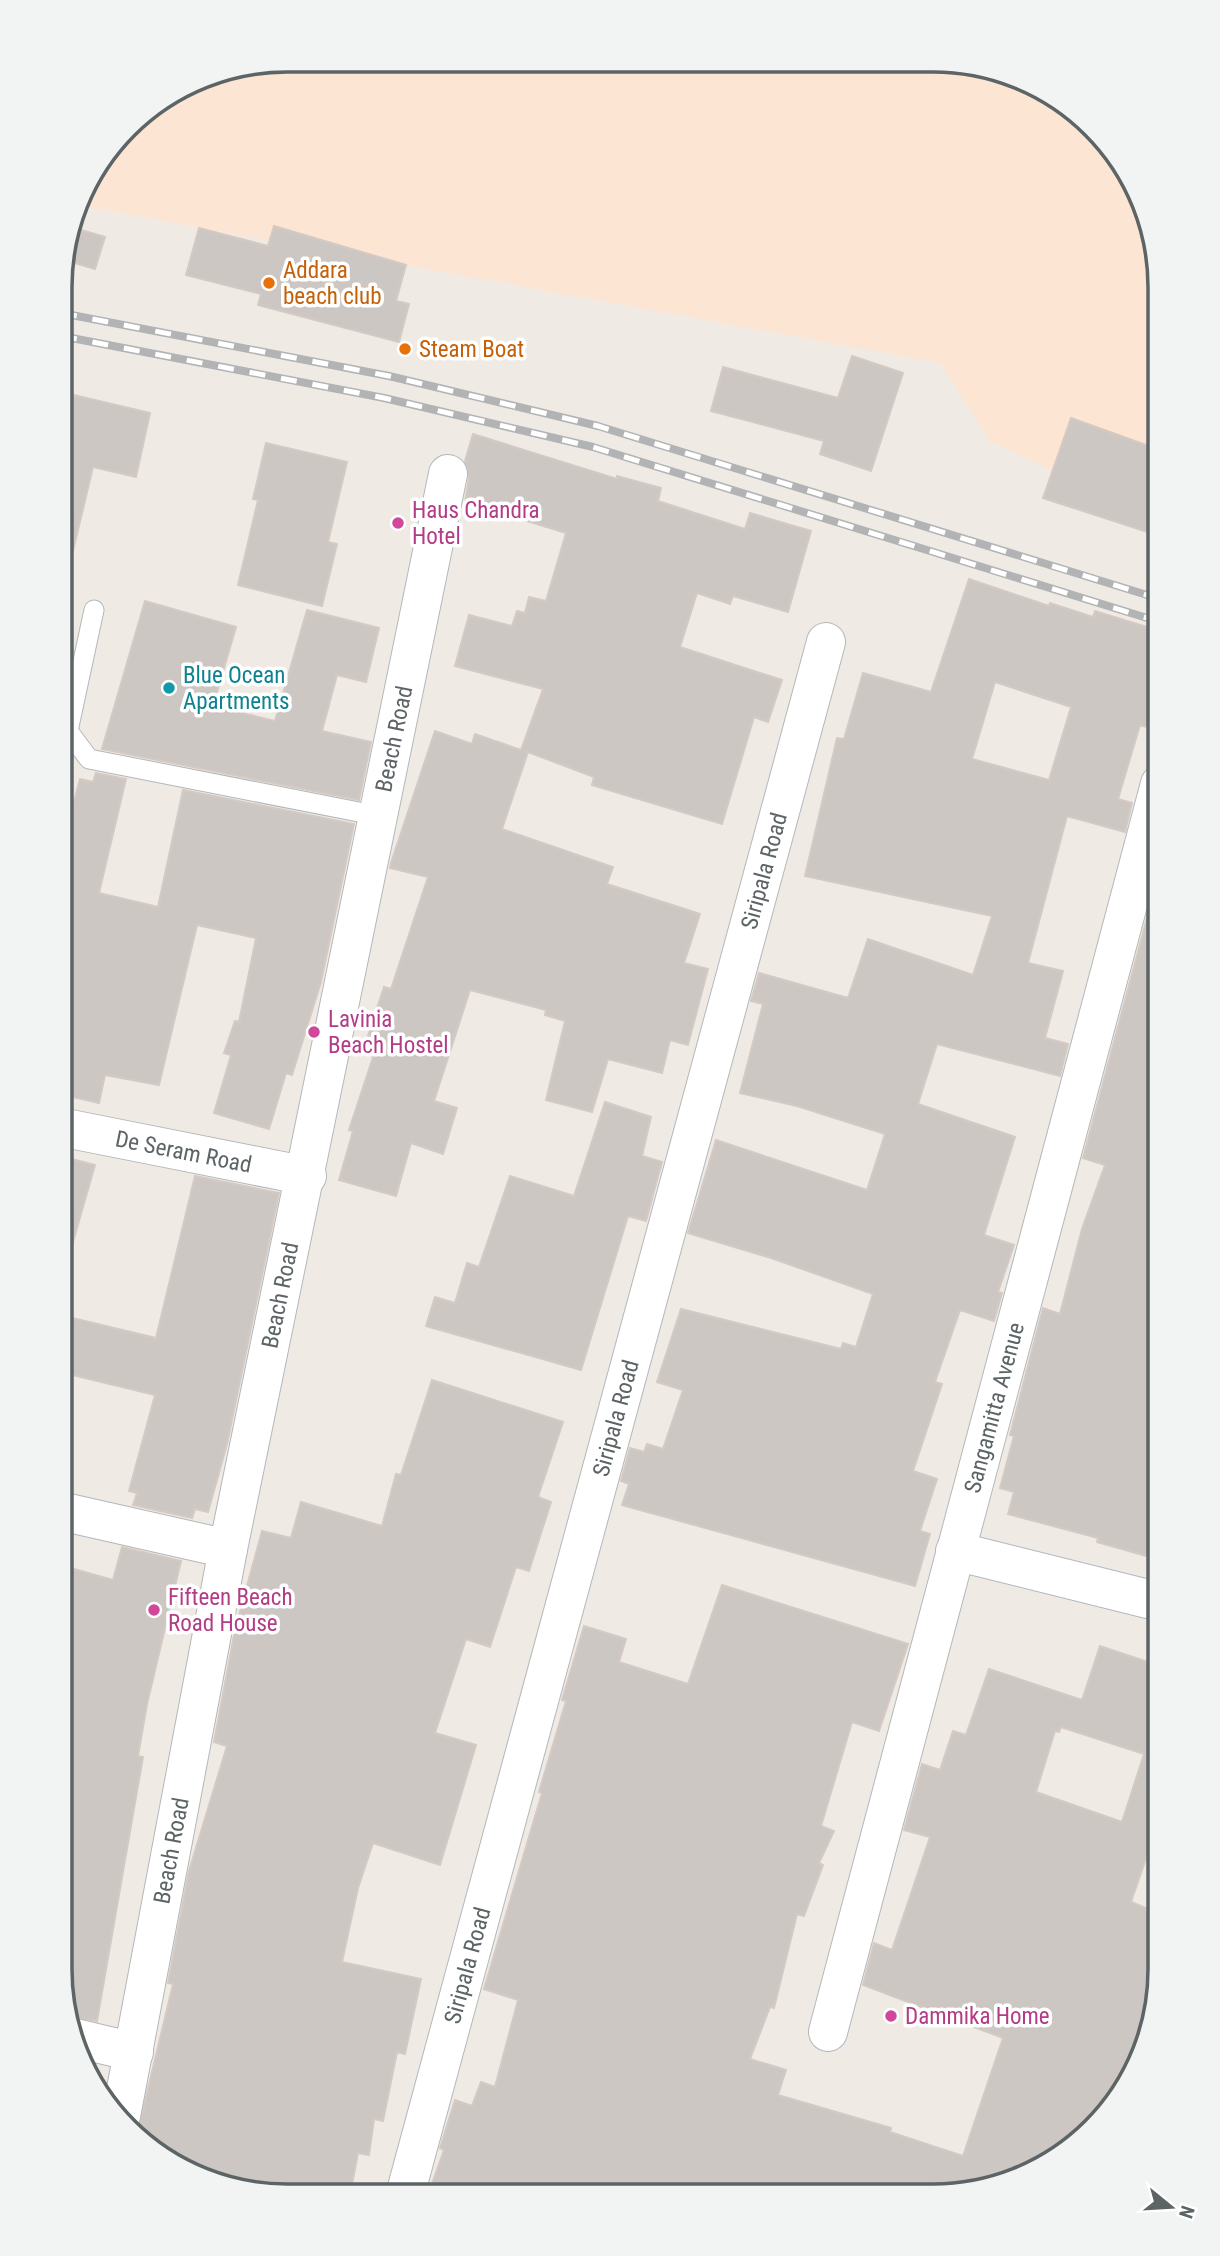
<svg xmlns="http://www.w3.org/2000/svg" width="1220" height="2256" font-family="'Roboto Condensed',sans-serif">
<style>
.sand{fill:#fce6d3}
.building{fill:#cdc7c4;stroke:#d5cac3;stroke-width:2;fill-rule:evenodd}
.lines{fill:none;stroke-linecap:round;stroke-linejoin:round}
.service-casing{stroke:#b2b8ba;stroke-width:21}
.minor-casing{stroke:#b2b8ba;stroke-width:40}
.service{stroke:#fff;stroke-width:19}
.minor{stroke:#fff;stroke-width:38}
.rail-casing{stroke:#b2b3b4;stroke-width:8}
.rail{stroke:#fff;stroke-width:5;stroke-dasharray:16;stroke-linecap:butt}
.food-dot{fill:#e8710a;stroke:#fff;stroke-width:2.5}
.hotel-dot{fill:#d1479c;stroke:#fff;stroke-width:2.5}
.culture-dot{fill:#0f9aa8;stroke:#fff;stroke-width:2.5}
.labels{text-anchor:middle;stroke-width:7;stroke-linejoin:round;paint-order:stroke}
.food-label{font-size:23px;fill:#c56008;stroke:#fff;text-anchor:start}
.hotel-label{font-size:23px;fill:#b23c85;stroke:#fff;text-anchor:start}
.culture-label{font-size:23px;fill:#0d838f;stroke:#fff;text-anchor:start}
.street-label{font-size:23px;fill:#5c6466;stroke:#fff}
.rim{fill:none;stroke:#5c6466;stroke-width:3.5}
</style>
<rect width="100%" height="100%" fill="#f0eae5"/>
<path class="sand" d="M 287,60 L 977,64 L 1083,116 L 1149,214 L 1160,287 L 1160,493 L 1105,496 L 990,441 L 940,363 L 77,205 L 83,186 L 137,116 L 200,77 Z"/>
<path class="building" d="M 274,226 L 406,265 L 396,301 L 409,304 L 399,342 L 258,305 L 261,294 L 186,275 L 199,228 L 268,246 Z
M 71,227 L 105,237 L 95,269 L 61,259 Z
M 852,356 L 903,373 L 871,471 L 820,454 L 824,441 L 711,411 L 723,367 L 838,398 Z
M 61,392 L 150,413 L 136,477 L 93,467 L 73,551 L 61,550 Z
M 1071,418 L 1160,450 L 1160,536 L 1043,498 Z
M 473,434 L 617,479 L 617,476 L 661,488 L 658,501 L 745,529 L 750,513 L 811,531 L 788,612 L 733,596 L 730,604 L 697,593 L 680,647 L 782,680 L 768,722 L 754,717 L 722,824 L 592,785 L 594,777 L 528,752 L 502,829 L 613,867 L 607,884 L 700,914 L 684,963 L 708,969 L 688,1045 L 670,1040 L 662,1073 L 608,1059 L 592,1112 L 546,1100 L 565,1021 L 545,1015 L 546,1010 L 470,990 L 434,1101 L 457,1108 L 443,1154 L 411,1143 L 396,1196 L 339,1180 L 353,1131 L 349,1130 L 377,1045 L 366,1042 L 384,987 L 391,989 L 428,877 L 390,868 L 391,863 L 435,731 L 472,744 L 475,734 L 521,750 L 543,689 L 455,666 L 469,615 L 512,626 L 517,611 L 525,613 L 529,597 L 546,601 L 566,533 L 465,502 L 469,478 L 465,461 Z
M 266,443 L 347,462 L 328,542 L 337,544 L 322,606 L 238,585 L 258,500 L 253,499 Z
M 969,579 L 1049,606 L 1050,603 L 1093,617 L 1095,611 L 1160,631 L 1160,685 L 1147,727 L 1140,725 L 1118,799 L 1132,803 L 1125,832 L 1067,816 L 1028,963 L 1063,971 L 1045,1038 L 1068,1044 L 1060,1076 L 937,1044 L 918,1104 L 1015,1137 L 984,1235 L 1014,1245 L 998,1292 L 1002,1293 L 994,1321 L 960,1310 L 935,1382 L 942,1384 L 913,1471 L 937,1479 L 920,1531 L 930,1534 L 915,1586 L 622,1505 L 629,1484 L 621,1481 L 630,1448 L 644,1452 L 647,1444 L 663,1449 L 683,1390 L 657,1382 L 681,1309 L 841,1349 L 843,1343 L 856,1347 L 873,1294 L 771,1258 L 688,1233 L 716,1140 L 867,1190 L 885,1134 L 797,1106 L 740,1093 L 763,1004 L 751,1001 L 759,973 L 848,998 L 868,939 L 973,975 L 992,916 L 805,876 L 837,738 L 844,739 L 863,673 L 931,692 ZM 995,682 L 1071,707 L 1049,780 L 972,759 Z
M 145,601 L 236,627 L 213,706 L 275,721 L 307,610 L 379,628 L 366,682 L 337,675 L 322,731 L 371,742 L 359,800 L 102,749 Z
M 96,773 L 126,779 L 99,893 L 158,907 L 183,790 L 354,824 L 321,982 L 292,1075 L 286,1073 L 269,1129 L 214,1113 L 231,1055 L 224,1053 L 235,1021 L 239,1022 L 256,938 L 197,925 L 159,1085 L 105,1075 L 99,1103 L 60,1094 L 61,811 L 71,813 L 80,779 L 93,782 Z
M 1153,910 L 1160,911 L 1160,1494 L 1153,1518 L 1160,1520 L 1160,1560 L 1097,1542 L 1098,1538 L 1008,1514 L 1014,1492 L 1000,1488 L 1014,1436 L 1010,1435 L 1043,1308 L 1060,1314 L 1082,1229 L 1105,1165 L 1083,1158 L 1147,918 L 1150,920 Z
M 605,1102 L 651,1117 L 642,1156 L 662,1162 L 646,1221 L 628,1216 L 581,1370 L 426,1326 L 435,1297 L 455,1303 L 467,1263 L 479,1267 L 510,1176 L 574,1196 Z
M 60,1156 L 95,1165 L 69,1256 L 60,1255 Z
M 195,1176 L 279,1193 L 227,1444 L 208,1512 L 195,1509 L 192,1518 L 133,1505 L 137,1493 L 129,1491 L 155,1395 L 60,1372 L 60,1315 L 156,1338 Z
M 432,1380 L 563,1422 L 538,1497 L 551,1502 L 529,1571 L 516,1567 L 490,1647 L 466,1639 L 435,1733 L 476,1745 L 440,1865 L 373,1843 L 358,1888 L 342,1962 L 421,1979 L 405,2054 L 397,2052 L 383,2121 L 374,2119 L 369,2155 L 358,2153 L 350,2195 L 257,2194 L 200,2179 L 136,2139 L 173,1984 L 168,1983 L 189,1871 L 227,1746 L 214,1742 L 235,1630 L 262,1531 L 291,1538 L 301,1502 L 382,1526 L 396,1474 L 401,1475 Z
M 122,1547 L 181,1561 L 147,1704 L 138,1756 L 143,1757 L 97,2021 L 67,2016 L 60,1969 L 60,1565 L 113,1580 Z
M 722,1585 L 908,1644 L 879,1731 L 852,1722 L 821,1826 L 834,1831 L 819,1863 L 823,1865 L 804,1916 L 797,1914 L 774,2008 L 770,2007 L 750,2059 L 786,2070 L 778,2095 L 891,2128 L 890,2132 L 963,2156 L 1003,2038 L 863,1985 L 874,1943 L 892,1950 L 930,1837 L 904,1830 L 922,1764 L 940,1770 L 953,1731 L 966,1735 L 989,1669 L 1082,1700 L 1100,1646 L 1160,1666 L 1160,1818 L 1131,1902 L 1160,1914 L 1160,1980 L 1132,2075 L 1113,2108 L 1060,2158 L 1006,2185 L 933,2196 L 918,2196 L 882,2185 L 879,2196 L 428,2195 L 444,2150 L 440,2148 L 455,2100 L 472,2106 L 481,2082 L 495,2087 L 518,2000 L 484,1989 L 542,1793 L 539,1792 L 566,1701 L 562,1700 L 584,1626 L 626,1639 L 619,1662 L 688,1684 ZM 1061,1727 L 1144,1754 L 1122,1822 L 1036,1792 L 1055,1731 L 1059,1732 Z"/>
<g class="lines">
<defs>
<path id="service" d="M 94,610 L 68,731 L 89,759 L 379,816"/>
<g id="minor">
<path id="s1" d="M 60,1127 L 307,1176"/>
<path d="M 60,1511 L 228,1549"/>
<path d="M 955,1551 L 1160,1602"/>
<path id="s2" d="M 828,2032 L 1160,784"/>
<path d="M 71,2037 L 134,2052"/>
<path id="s3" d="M 121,2116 L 228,1549 L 448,474"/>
<path id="s4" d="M 405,2195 L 826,642"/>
</g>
</defs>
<use href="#service" class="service-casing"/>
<use href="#minor" class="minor-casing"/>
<use href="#service" class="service"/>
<use href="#minor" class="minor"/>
<defs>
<path id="rail" d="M 61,313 L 389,376 L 598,426 L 1160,599
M 61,336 L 384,398 L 593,447 L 1160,622"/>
</defs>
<use href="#rail" class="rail-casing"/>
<use href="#rail" class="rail"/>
</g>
<g class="food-dot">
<circle cx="269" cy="283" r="7"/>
<circle cx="405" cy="349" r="7"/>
</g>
<g class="hotel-dot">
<circle cx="398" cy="523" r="7"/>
<circle cx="314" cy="1032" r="7"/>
<circle cx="154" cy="1610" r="7"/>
<circle cx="891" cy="2016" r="7"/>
</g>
<circle class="culture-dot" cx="169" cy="688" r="7"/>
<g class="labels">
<g class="food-label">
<text x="283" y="278">Addara<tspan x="283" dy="26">beach club</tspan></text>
<text x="419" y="357">Steam Boat</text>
</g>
<g class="hotel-label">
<text x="412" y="518">Haus Chandra<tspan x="412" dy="26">Hotel</tspan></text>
<text x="328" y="1027">Lavinia<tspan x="328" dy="26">Beach Hostel</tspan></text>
<text x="168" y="1605">Fifteen Beach<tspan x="168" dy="26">Road House</tspan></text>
<text x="905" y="2024">Dammika Home</text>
</g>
<g class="culture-label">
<text x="183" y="683">Blue Ocean<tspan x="183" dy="26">Apartments</tspan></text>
</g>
<g class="street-label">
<text dy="8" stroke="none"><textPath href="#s3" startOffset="1404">Beach Road</textPath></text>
<text dy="8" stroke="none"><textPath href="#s4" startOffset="1372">Siripala Road</textPath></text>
<text dy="8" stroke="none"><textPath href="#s1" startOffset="126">De Seram Road</textPath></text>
<text dy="8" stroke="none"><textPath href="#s3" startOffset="836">Beach Road</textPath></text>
<text dy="8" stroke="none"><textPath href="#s2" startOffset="646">Sangamitta Avenue</textPath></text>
<text dy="8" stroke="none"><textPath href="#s4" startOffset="805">Siripala Road</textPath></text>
<text dy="8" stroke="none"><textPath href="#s3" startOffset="270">Beach Road</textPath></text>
<text dy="8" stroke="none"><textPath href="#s4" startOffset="238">Siripala Road</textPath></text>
</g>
</g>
<path d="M0 0H1220V2256H0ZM287 72H933A215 215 0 0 1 1148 287V1969A215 215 0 0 1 933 2184H287A215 215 0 0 1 72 1969V287A215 215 0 0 1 287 72Z" fill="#f2f3f3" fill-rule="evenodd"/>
<path class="rim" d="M287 72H933A215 215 0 0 1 1148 287V1969A215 215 0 0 1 933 2184H287A215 215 0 0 1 72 1969V287A215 215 0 0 1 287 72Z"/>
<g transform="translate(1171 2207) rotate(108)" stroke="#ffffff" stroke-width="5" paint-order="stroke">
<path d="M0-5L12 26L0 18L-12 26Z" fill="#5c6466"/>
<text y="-10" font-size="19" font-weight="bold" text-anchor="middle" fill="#5c6466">N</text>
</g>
</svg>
